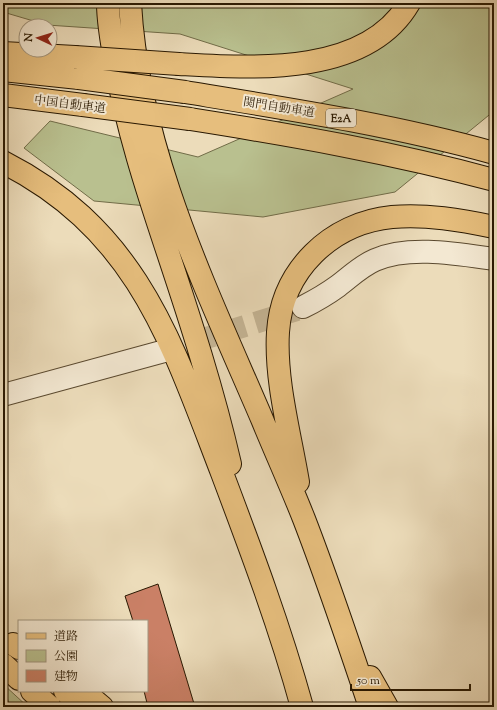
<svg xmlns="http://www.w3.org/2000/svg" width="497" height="710" font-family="'Sorts Mill Goudy','Noto Serif JP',serif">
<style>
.green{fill:#b9c08f;stroke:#716c48}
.building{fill:#ca8066;stroke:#291801}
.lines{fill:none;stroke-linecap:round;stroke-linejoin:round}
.minor-tunnel{stroke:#c5b595;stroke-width:22;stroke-dasharray:22 11;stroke-linecap:butt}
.minor-casing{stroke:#5a492f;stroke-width:24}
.major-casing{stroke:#291801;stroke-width:24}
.highway-casing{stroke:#291801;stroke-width:24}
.minor{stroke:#f3e8d2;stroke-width:22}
.major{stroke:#e6be7d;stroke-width:22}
.highway{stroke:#e6be7d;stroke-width:22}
.highway-bridge-casing{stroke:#291801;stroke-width:24;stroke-linecap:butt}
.highway-bridge{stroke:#e6be7d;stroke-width:22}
.labels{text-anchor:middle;stroke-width:4;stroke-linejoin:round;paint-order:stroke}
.shield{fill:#f3e8d2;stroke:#665640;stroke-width:1}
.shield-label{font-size:11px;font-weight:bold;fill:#291801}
.street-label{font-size:12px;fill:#291801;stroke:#f3e8d2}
</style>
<rect width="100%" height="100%" fill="#ecdcba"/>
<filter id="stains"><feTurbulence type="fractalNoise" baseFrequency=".005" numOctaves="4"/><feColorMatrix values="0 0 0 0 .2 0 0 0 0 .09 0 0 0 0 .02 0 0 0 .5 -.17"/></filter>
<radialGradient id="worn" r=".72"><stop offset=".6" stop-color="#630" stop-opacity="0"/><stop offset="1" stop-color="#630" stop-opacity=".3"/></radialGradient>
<path class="green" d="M 3,3 L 494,3 L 494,111 L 395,192 L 263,217 L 94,201 L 24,148 L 50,121 L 198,157 L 353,89 L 180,34 L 47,25 L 3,12 Z
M 3,684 L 28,707 L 11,707 L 3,689 Z"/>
<path class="building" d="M 158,584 L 195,707 L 148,707 L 144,691 L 147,691 L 147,621 L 133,621 L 125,596 Z"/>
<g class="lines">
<path class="minor-tunnel" d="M 161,352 L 297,310"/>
<defs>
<path id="minor" d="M 303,307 C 315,301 327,294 338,286 C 350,277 361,266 375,260 C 409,245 458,254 494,259
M 3,395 L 161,352"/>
<path id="major" d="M 3,664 L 19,679
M 32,691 L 50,707
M 65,691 L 82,707"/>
<path id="highway" d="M 108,3 C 108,24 112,45 116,66 C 127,128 146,187 166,247 C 190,319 213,390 230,464
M 130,3 C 138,149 205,286 262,419 C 276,453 291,486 304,519 C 328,581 349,644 370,707
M 3,53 L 75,57
M 179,64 C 251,68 366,77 409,3
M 3,70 L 79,78
M 185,92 C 289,109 393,125 494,153
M 3,95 L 83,105
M 190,119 C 292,135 394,153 494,180
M 3,162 C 138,231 171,341 222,473 C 251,550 280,627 302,707
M 298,482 C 290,434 275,380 278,332 C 282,270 331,223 392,217 C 426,214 461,220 494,227
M 13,644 L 19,648
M 370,677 L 387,707
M 83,691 L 102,707"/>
</defs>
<use href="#minor" class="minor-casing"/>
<use href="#major" class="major-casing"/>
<use href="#highway" class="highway-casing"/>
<use href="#minor" class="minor"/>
<use href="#major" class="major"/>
<use href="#highway" class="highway"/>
<defs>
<path id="highway-bridge" d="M 75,57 L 179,64
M 79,78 L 185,92
M 83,105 L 190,119"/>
</defs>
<use href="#highway-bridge" class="highway-bridge-casing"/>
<use href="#highway-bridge" class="highway-bridge"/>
</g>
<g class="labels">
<rect class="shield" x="326" y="109" width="30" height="18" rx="3"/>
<g class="shield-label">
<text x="341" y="122">E2A</text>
</g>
<g class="street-label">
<text transform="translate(70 104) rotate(7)" y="4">中国自動車道</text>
<text transform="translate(279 107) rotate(9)" y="4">関門自動車道</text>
</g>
</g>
<rect width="497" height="710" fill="none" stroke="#ecdcba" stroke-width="16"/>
<rect x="4" y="4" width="489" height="702" fill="none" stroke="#291801" stroke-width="2"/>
<rect x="8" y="8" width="481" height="694" fill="none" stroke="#291801"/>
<rect x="18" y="620" width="130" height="72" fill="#f3e8d2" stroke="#a2957e"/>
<rect x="26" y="633" width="20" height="6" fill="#e6be7d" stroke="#a2957e"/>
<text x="54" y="640" font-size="12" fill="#291801">道路</text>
<rect x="26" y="650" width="20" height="12" fill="#b9c08f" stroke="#a2957e"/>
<text x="54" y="660" font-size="12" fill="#291801">公園</text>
<rect x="26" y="670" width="20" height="12" fill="#ca8066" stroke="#a2957e"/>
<text x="54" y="680" font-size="12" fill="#291801">建物</text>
<g transform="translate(38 38) rotate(274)"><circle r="19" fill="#f3e8d2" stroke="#a2957e"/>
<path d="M0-3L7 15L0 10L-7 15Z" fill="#8f2418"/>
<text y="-6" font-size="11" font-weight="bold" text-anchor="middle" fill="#291801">N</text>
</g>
<path d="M351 684v6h119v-6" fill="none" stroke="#291801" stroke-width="2"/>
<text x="357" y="684" font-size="12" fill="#291801" stroke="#f3e8d2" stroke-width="3" paint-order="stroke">50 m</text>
<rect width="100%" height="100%" filter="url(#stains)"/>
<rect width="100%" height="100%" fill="url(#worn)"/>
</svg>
